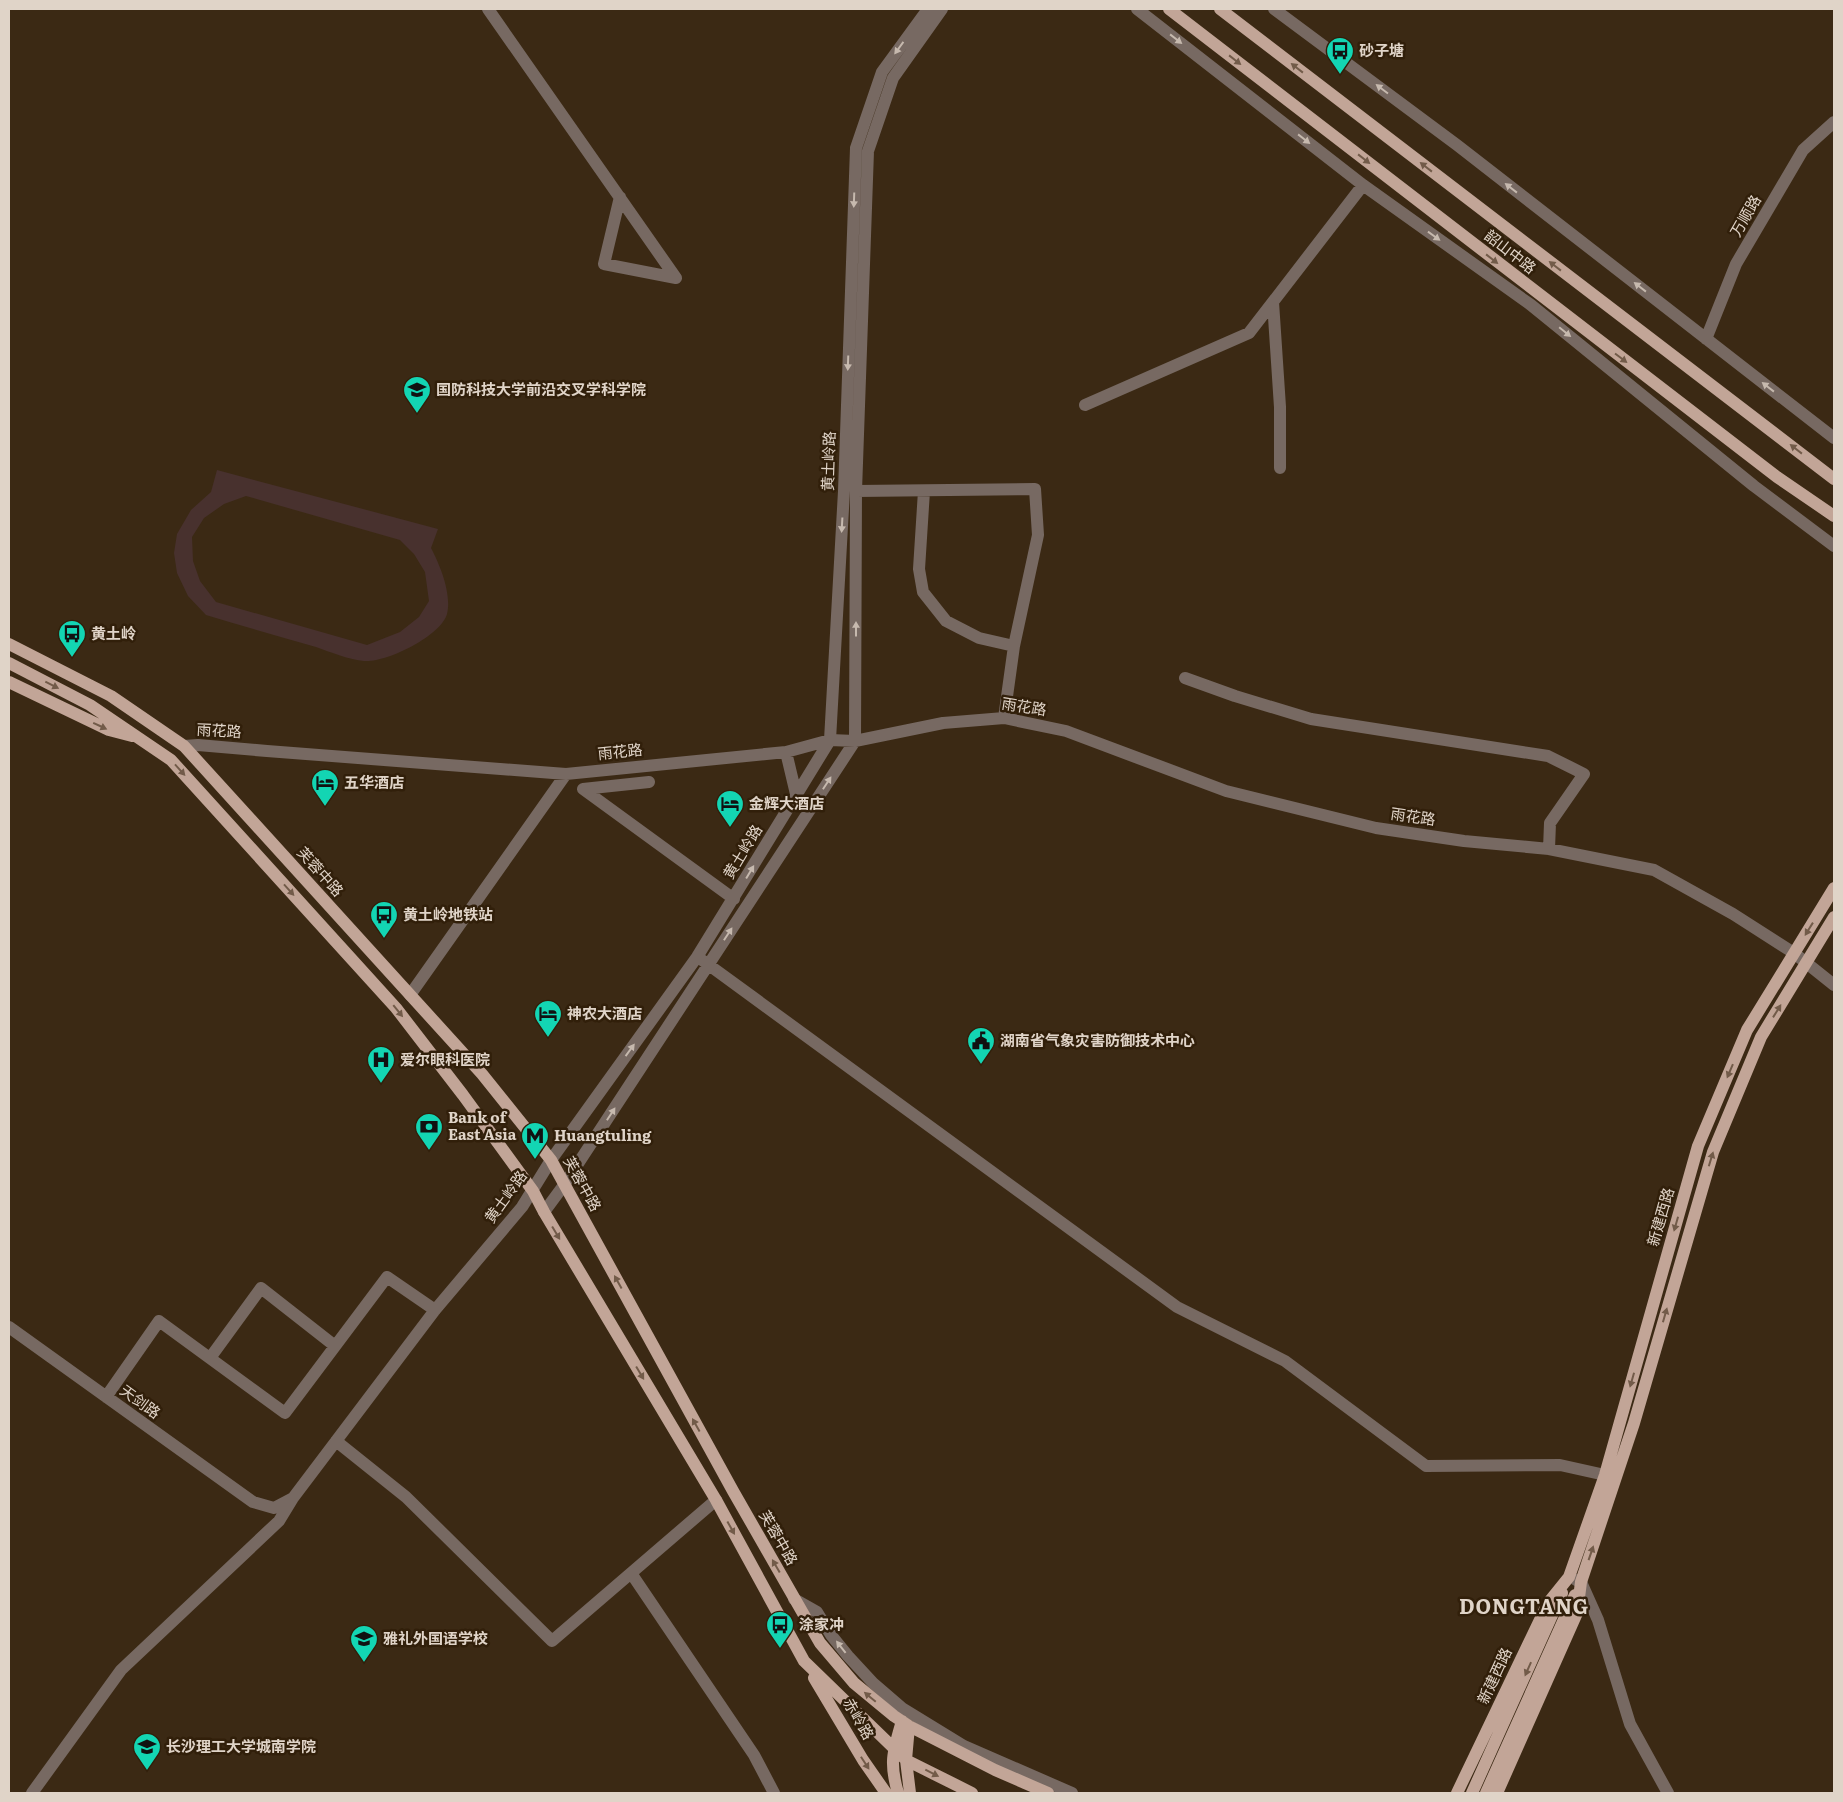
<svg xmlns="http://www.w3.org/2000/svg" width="1843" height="1802" font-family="Literata,'Noto Sans SC',serif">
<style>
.grass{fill:#48312e;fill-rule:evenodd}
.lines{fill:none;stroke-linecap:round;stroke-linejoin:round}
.minor{stroke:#776962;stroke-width:12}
.major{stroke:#c2a597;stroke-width:12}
.oneway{fill:#c6b9ae}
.oneway2{fill:#725b49}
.labels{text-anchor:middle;stroke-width:5;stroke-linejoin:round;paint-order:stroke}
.poi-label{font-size:15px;font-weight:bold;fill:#e0d4c8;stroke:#311f0a;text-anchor:start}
.street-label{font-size:15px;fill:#e0d4c8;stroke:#311f0a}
.district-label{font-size:20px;font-weight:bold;letter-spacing:1px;fill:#e0d4c8;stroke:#311f0a}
</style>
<rect width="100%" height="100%" fill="#3b2914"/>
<path class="grass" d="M 217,470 L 438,529 L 431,548 C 440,565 452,594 447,614 C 441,636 386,663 364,661 C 350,660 330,652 316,647 C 280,637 243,626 206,615 L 188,596 L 177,573 L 174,553 L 177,534 L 191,510 L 211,492 ZM 246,496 L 400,540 L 414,554 L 425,572 L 429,601 L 419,617 L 400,632 L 367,645 L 216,602 L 200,581 L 193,561 L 192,537 L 204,518 L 224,504 Z"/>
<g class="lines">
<path class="minor" d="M 488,9 L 676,278
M 1137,9 L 1363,185 L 1531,305 L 1754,486 L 1834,546
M 1274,9 L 1457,145 L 1834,438
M 620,197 L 604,264 L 676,278
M 1273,302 L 1280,407 L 1280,468
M 1706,339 L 1736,264 L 1803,150 L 1834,122
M 1085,405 L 1249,333 L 1363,185
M 856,491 L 1035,489 L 1038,535 L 1014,646 L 1004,718
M 924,491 L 919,569 L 923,592 L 946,621 L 979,638 L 1014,646
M 1185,678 L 1235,696 L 1311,719 L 1548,756 L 1584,774 L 1550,823 L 1549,849
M 184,746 L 198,745 L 267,751 L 566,774 L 786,752 L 830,740 L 855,741 L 943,723 L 1004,718 L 1066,731 L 1226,791 L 1376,828 L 1464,841 L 1549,849 L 1654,870 L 1733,914 L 1794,953 L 1834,985
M 786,752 L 796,794
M 649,782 L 583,789 L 734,899
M 702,960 L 1177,1307 L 1285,1361 L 1426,1466 L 1560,1465 L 1605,1475
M 410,995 L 566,774
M 544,1212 L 564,1185 L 855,741 L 856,491 L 868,151 L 893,78 L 942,9
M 9,1327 L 253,1502 L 274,1508 L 293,1498 L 435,1310 L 522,1207 L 551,1160 L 697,957 L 830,740 L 844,491 L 856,148 L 882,72 L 928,9
M 210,1358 L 261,1288 L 335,1346
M 106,1397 L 159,1321 L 285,1413 L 387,1277 L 435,1310
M 336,1441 L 406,1497 L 552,1641 L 716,1500
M 631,1573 L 754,1755 L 774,1793
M 1576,1580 L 1581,1582 L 1598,1620 L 1630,1724 L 1668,1793
M 794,1599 L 817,1612 L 831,1635 L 848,1656 L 873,1683 L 902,1708 L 964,1746 L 1072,1793
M 32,1793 L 121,1670 L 279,1521 L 293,1498"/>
<path class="major" d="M 1169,9 L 1777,477 L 1834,516
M 1220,9 L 1834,479
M 9,644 L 111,696 L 184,746 L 482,1074 L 551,1160 L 733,1491 L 820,1643 L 854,1683 L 894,1716 L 909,1726 L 995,1770 L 1048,1793
M 9,663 L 90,705 L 171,760 L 396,1008 L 463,1095 L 533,1191 L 544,1212 L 716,1500 L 804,1661 L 906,1760 L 972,1793
M 9,682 L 109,730 L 132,736
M 814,1678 L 863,1760 L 886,1793
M 909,1726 L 906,1760 L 910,1793
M 898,1793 C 889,1762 893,1752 902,1721
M 1457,1793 L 1548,1603 L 1569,1577 L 1605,1475 L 1698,1146 L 1747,1030 L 1834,888
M 1472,1793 L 1562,1593
M 1486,1793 L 1575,1595
M 1497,1793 L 1577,1613 L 1581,1582 L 1634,1423 L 1713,1152 L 1761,1037 L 1834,917"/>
</g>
<defs><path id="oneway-solid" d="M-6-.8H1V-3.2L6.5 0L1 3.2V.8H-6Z" transform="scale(1.25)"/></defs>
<g class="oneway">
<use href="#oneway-solid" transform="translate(1176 39) rotate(38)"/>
<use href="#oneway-solid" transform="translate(899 48) rotate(126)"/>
<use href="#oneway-solid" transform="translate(1382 89) rotate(-143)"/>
<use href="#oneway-solid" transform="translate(1304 139) rotate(38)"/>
<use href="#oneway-solid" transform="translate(1511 188) rotate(-142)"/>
<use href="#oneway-solid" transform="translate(854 200) rotate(92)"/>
<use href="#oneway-solid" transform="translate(1434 236) rotate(36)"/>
<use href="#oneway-solid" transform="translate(1640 287) rotate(-142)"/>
<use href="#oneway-solid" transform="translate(1565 332) rotate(39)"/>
<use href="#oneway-solid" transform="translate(848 363) rotate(92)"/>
<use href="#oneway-solid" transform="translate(1768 387) rotate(-142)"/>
<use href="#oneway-solid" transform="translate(842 525) rotate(93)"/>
<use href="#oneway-solid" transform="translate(856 629) rotate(-90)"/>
<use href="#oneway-solid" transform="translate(827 783) rotate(-57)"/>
<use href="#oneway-solid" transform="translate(750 872) rotate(-59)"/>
<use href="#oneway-solid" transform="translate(728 934) rotate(-57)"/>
<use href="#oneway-solid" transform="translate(630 1050) rotate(-54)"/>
<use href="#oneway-solid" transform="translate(611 1114) rotate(-57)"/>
<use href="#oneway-solid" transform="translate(841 1647) rotate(-128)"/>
</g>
<g class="oneway2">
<use href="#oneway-solid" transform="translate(1235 60) rotate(38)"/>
<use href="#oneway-solid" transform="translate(1297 68) rotate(-142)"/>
<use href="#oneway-solid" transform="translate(1364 159) rotate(38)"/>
<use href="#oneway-solid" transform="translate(1426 167) rotate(-142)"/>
<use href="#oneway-solid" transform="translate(1492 259) rotate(38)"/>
<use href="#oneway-solid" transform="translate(1555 266) rotate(-142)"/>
<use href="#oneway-solid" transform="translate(1621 358) rotate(37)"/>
<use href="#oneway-solid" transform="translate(1796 449) rotate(-142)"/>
<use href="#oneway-solid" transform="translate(52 685) rotate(27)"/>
<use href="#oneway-solid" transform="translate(100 726) rotate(25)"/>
<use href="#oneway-solid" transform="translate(180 770) rotate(48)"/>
<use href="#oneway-solid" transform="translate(289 890) rotate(48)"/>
<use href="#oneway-solid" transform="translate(1809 929) rotate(122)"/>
<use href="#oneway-solid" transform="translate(398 1011) rotate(51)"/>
<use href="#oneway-solid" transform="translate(1777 1011) rotate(-58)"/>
<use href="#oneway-solid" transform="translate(1730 1071) rotate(113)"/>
<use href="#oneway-solid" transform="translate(1711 1159) rotate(-73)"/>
<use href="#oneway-solid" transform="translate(1676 1224) rotate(106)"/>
<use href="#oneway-solid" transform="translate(556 1233) rotate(59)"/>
<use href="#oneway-solid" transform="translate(618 1282) rotate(-119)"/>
<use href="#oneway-solid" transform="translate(1665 1315) rotate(-74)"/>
<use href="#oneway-solid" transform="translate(640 1373) rotate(59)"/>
<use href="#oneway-solid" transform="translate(1632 1380) rotate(106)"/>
<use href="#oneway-solid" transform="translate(696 1425) rotate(-119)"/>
<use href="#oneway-solid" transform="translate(731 1528) rotate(61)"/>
<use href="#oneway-solid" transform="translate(1591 1553) rotate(-71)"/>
<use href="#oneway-solid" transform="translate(776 1566) rotate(-120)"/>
<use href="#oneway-solid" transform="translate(1528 1669) rotate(114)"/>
<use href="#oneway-solid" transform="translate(870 1697) rotate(-140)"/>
<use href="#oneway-solid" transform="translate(865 1763) rotate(57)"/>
<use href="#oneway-solid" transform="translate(932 1773) rotate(27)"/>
</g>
<defs>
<symbol id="bus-pin" viewBox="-11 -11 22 30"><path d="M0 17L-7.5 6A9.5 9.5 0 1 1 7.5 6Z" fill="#13d5b3" stroke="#311f0a"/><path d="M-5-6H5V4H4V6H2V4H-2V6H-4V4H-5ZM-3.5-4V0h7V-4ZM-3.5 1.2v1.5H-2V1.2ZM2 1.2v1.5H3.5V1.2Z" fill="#111"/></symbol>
<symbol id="university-pin" viewBox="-11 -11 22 30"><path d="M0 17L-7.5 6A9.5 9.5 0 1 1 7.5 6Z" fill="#13d5b3" stroke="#311f0a"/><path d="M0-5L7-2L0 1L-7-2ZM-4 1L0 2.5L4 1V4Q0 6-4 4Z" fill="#111"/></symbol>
<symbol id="hotel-pin" viewBox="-11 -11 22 30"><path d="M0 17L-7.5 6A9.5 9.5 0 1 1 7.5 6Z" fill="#13d5b3" stroke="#311f0a"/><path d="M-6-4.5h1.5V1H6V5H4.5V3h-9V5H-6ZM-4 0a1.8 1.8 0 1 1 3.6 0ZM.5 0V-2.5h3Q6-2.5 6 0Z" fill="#111"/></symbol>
<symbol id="civic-pin" viewBox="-11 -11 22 30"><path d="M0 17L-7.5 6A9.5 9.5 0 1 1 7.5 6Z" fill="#13d5b3" stroke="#311f0a"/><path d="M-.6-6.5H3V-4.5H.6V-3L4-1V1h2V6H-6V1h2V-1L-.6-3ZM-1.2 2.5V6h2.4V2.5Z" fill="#111"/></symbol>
<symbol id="hospital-pin" viewBox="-11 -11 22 30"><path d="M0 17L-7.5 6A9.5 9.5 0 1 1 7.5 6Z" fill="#13d5b3" stroke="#311f0a"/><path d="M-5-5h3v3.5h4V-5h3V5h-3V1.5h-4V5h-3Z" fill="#111"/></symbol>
<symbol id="bank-pin" viewBox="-11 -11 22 30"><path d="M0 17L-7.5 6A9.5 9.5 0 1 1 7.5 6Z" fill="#13d5b3" stroke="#311f0a"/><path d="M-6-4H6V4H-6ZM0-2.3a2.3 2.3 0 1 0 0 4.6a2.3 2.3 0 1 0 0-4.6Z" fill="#111"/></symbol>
<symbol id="metro-pin" viewBox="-11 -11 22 30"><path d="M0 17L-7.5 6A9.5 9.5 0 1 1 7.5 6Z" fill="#13d5b3" stroke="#311f0a"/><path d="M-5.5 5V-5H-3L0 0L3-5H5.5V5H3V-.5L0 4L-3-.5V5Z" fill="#111"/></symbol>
<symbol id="school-pin" viewBox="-11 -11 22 30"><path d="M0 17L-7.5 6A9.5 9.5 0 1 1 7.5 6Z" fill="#13d5b3" stroke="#311f0a"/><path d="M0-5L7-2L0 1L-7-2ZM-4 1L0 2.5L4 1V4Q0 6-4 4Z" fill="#111"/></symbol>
</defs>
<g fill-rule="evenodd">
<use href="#bus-pin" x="1324" y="35" width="32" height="43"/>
<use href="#university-pin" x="401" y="374" width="32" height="43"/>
<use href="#bus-pin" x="56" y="618" width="32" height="43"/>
<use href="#hotel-pin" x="309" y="767" width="32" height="43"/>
<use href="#hotel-pin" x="714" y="788" width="32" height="43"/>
<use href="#bus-pin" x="368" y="899" width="32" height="43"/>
<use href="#hotel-pin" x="532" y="998" width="32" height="43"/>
<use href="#civic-pin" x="965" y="1025" width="32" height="43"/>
<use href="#hospital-pin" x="365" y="1044" width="32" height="43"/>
<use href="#bank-pin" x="413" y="1111" width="32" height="43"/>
<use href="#metro-pin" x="519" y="1120" width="32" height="43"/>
<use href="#bus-pin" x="764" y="1609" width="32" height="43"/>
<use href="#school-pin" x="348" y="1623" width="32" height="43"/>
<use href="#university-pin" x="131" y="1731" width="32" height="43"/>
</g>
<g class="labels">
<g class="poi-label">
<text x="1359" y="56">砂子塘</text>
<text x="436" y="395">国防科技大学前沿交叉学科学院</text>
<text x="91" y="639">黄土岭</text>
<text x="344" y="788">五华酒店</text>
<text x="749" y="809">金辉大酒店</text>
<text x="403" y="920">黄土岭地铁站</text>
<text x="567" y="1019">神农大酒店</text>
<text x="1000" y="1046">湖南省气象灾害防御技术中心</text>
<text x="400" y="1065">爱尔眼科医院</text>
<text x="448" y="1123">Bank of<tspan x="448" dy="17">East Asia</tspan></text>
<text x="554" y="1141">Huangtuling</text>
<text x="799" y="1630">涂家冲</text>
<text x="383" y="1644">雅礼外国语学校</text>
<text x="166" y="1752">长沙理工大学城南学院</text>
</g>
<g class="street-label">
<text transform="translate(1746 216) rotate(-60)" y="5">万顺路</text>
<text transform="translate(1510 252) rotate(38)" y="5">韶山中路</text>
<text transform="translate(829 461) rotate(-88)" y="5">黄土岭路</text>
<text transform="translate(1024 707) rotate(9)" y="5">雨花路</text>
<text transform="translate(219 731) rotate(3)" y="5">雨花路</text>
<text transform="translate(620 752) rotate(-6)" y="5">雨花路</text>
<text transform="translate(1413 817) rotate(8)" y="5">雨花路</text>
<text transform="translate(743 852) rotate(-59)" y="5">黄土岭路</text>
<text transform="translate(320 872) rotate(48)" y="5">芙蓉中路</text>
<text transform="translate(582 1184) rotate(61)" y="5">芙蓉中路</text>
<text transform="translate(506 1197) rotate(-54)" y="5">黄土岭路</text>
<text transform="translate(1661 1217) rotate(-74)" y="5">新建西路</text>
<text transform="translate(140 1402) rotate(36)" y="5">天剑路</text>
<text transform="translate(778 1538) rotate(60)" y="5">芙蓉中路</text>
<text transform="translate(1495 1676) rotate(-65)" y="5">新建西路</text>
<text transform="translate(858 1719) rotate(60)" y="5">赤岭路</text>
</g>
<g class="district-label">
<text x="1524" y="1614">DONGTANG</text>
</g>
</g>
<rect width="1843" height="1802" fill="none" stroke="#e0d4c8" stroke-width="20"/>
</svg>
